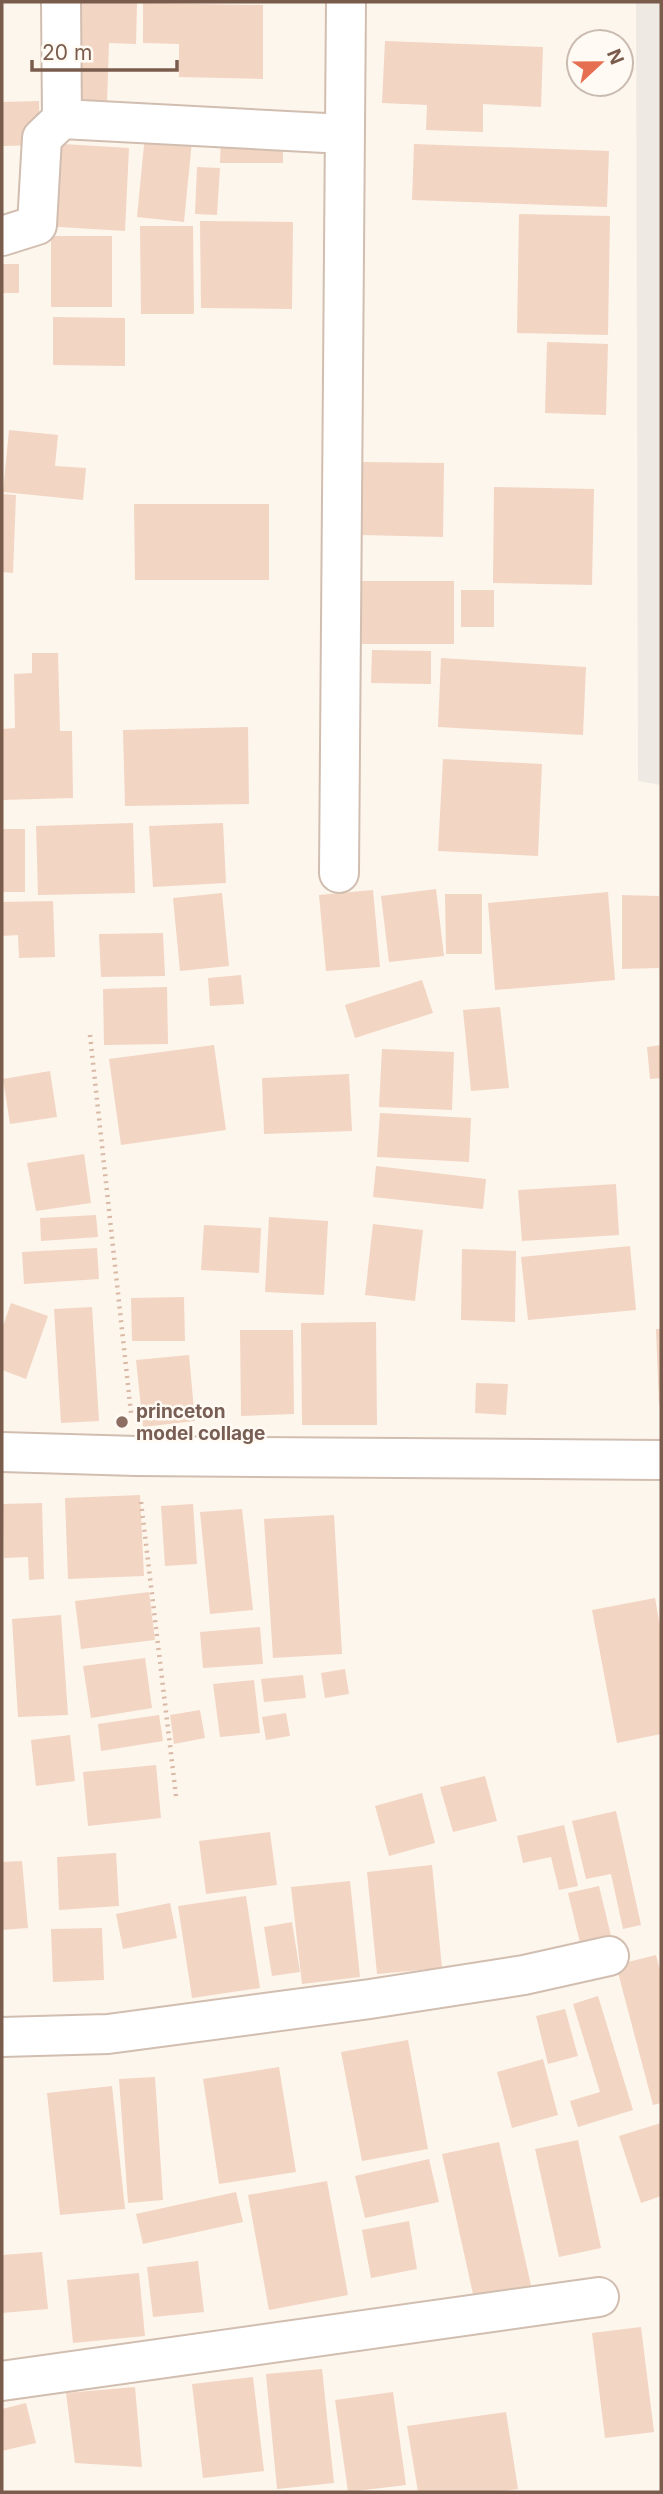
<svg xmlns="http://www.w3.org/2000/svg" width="663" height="2494" font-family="Inter,sans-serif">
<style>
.industrial{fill:#efe9e4}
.building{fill:#f3d5c3}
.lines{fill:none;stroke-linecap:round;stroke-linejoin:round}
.minor-casing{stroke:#d1beb0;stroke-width:42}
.path{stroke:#d9b8a5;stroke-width:4.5;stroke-dasharray:2 5;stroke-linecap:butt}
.minor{stroke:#fff;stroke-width:38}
.education-dot{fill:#8d6e63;stroke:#fffaf3;stroke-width:2.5}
.labels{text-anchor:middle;stroke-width:5;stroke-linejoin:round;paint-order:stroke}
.education-label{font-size:19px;font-weight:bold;fill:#785e54;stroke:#fffaf3;text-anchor:start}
</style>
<rect width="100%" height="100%" fill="#fdf6ec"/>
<path class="industrial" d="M 636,2 L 661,2 L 661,785 L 638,781 Z"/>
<path class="building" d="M 69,2 L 137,2 L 136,44 L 109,43 L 107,103 L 67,102 Z
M 143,3 L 263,5 L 263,79 L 179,77 L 179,44 L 143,43 Z
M 385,41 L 543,47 L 541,107 L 483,104 L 483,132 L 426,130 L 427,105 L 382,103 Z
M 39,101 L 40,145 L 2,146 L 2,102 Z
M 145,135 L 192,141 L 184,222 L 137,217 Z
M 221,136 L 283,136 L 283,163 L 220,163 Z
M 47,143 L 129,148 L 125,231 L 43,226 Z
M 414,144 L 609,151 L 607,207 L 412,200 Z
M 197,167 L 220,168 L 217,215 L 195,214 Z
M 519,214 L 610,216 L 608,335 L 517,333 Z
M 200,221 L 293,222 L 292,309 L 201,308 Z
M 140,226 L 193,226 L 194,314 L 141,314 Z
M 51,236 L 112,236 L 112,307 L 51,307 Z
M 2,264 L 19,264 L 19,293 L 2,293 Z
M 53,317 L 125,318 L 125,366 L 53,365 Z
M 547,342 L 608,344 L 606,415 L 545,413 Z
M 9,430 L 58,435 L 55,466 L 86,468 L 83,500 L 3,492 Z
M 363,462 L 444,463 L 443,537 L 362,535 Z
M 494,487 L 594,489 L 592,585 L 493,583 Z
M 2,494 L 16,495 L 13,573 L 2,572 Z
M 134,504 L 269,504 L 269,580 L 135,580 Z
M 362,581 L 454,581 L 454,644 L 362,644 Z
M 461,590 L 494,590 L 494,627 L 461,627 Z
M 372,650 L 431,651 L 431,684 L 371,683 Z
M 32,653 L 58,653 L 60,731 L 72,731 L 73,798 L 2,800 L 2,729 L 15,728 L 14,674 L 32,673 Z
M 441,658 L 586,667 L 583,735 L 438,727 Z
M 248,727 L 249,804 L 125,806 L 123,730 Z
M 443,759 L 542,764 L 538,856 L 438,851 Z
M 133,823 L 135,893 L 38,895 L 36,826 Z
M 223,823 L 226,883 L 153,887 L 149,826 Z
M 2,829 L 25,829 L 25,892 L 2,892 Z
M 436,889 L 444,956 L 389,962 L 381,896 Z
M 373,890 L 380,967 L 326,971 L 319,895 Z
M 608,892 L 615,980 L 495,990 L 488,903 Z
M 222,893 L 229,966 L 180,971 L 173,898 Z
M 445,894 L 482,894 L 482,954 L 446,954 Z
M 622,895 L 659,896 L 659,968 L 622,969 Z
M 53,901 L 55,957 L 19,958 L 18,935 L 2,936 L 2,902 Z
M 163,933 L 165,976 L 101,977 L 99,934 Z
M 241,975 L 244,1004 L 210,1006 L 208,978 Z
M 422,980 L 433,1013 L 355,1038 L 345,1005 Z
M 167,987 L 168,1044 L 104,1045 L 103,989 Z
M 500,1007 L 509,1088 L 471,1091 L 463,1010 Z
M 214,1045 L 226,1130 L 121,1145 L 109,1059 Z
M 661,1045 L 661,1078 L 650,1079 L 647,1047 Z
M 382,1049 L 454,1052 L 452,1110 L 379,1107 Z
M 50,1071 L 57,1117 L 10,1124 L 3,1079 Z
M 349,1074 L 352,1131 L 264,1134 L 262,1078 Z
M 380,1113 L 471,1118 L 469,1162 L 377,1157 Z
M 84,1154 L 91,1203 L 36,1211 L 27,1163 Z
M 376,1166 L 486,1179 L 483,1209 L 373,1197 Z
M 616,1184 L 619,1235 L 522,1241 L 518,1190 Z
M 96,1215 L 98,1237 L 41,1241 L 40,1218 Z
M 269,1217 L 328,1221 L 324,1295 L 265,1292 Z
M 373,1224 L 423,1230 L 415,1301 L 365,1295 Z
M 204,1225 L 261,1228 L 259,1273 L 201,1270 Z
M 630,1246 L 636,1310 L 528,1320 L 521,1257 Z
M 97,1248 L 99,1279 L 24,1284 L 22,1252 Z
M 462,1249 L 516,1251 L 515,1322 L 461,1320 Z
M 184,1297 L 185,1341 L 132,1341 L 131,1298 Z
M 11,1303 L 48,1316 L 26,1379 L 2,1370 L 2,1329 Z
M 92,1307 L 99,1421 L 61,1423 L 54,1309 Z
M 376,1322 L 377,1425 L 302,1425 L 301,1323 Z
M 656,1329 L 661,1329 L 661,1404 L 659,1404 Z
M 240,1330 L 293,1330 L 294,1414 L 241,1416 Z
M 189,1355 L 195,1421 L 143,1427 L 136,1360 Z
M 476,1383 L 508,1384 L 506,1415 L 475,1413 Z
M 140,1495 L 144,1576 L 68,1579 L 65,1498 Z
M 42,1503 L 44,1579 L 29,1580 L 28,1557 L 4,1558 L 3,1504 Z
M 193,1504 L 197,1564 L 165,1566 L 161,1506 Z
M 242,1509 L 253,1610 L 210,1614 L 200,1512 Z
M 334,1515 L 342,1654 L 273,1658 L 264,1519 Z
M 149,1592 L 155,1640 L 81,1649 L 75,1601 Z
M 655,1598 L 661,1632 L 661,1734 L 617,1743 L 592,1610 Z
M 61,1615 L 68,1715 L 18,1717 L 12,1619 Z
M 260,1627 L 263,1664 L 203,1668 L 200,1632 Z
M 145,1658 L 152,1708 L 91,1718 L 83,1666 Z
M 345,1669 L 349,1694 L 325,1698 L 321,1673 Z
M 303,1675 L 306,1698 L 264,1702 L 261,1679 Z
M 254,1680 L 260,1733 L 220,1737 L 213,1684 Z
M 200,1710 L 205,1738 L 174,1744 L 170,1715 Z
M 286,1713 L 290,1736 L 266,1740 L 262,1717 Z
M 159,1715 L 163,1741 L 101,1751 L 98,1724 Z
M 70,1735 L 75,1781 L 36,1786 L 31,1740 Z
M 156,1765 L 161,1818 L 88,1826 L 83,1772 Z
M 485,1776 L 497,1821 L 453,1832 L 440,1787 Z
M 422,1793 L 435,1843 L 389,1856 L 375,1806 Z
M 616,1811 L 641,1925 L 623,1929 L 611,1874 L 586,1879 L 572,1821 Z
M 564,1825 L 578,1886 L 559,1890 L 551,1857 L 523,1863 L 517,1836 Z
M 270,1832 L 277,1885 L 206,1894 L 199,1841 Z
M 116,1853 L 119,1906 L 59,1910 L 57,1857 Z
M 22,1861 L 28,1928 L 2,1930 L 2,1862 Z
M 432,1865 L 442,1968 L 377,1974 L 367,1872 Z
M 350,1881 L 360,1977 L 302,1984 L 291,1887 Z
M 599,1886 L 611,1936 L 580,1943 L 568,1893 Z
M 246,1896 L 260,1988 L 192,1998 L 178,1906 Z
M 170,1903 L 177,1938 L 123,1949 L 116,1914 Z
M 292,1922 L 300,1972 L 272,1976 L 264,1927 Z
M 102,1928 L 104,1980 L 53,1982 L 51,1929 Z
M 656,1955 L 661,1974 L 661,2103 L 653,2105 L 616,1965 Z
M 598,1996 L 633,2110 L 578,2127 L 570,2101 L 600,2092 L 573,2004 Z
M 565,2009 L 578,2056 L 548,2064 L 536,2016 Z
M 408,2040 L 428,2149 L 362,2161 L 341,2052 Z
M 543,2059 L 558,2115 L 512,2128 L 497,2072 Z
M 279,2067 L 296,2172 L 219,2184 L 203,2079 Z
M 155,2077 L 163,2200 L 128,2203 L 119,2079 Z
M 112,2086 L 125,2209 L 60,2215 L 47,2093 Z
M 661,2123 L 661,2196 L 641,2203 L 619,2136 Z
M 578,2140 L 601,2248 L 559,2257 L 535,2149 Z
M 499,2142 L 532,2290 L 475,2303 L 442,2154 Z
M 429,2159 L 439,2202 L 365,2218 L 355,2176 Z
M 327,2181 L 348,2295 L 269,2310 L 248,2195 Z
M 236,2192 L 243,2222 L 143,2244 L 136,2214 Z
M 409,2221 L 417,2269 L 371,2278 L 362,2230 Z
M 42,2252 L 48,2309 L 2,2313 L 2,2255 Z
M 198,2261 L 204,2312 L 153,2317 L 147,2267 Z
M 139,2273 L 145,2336 L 73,2343 L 67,2280 Z
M 641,2327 L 654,2432 L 605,2438 L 592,2333 Z
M 322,2369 L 334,2483 L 277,2489 L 266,2374 Z
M 253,2377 L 264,2471 L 203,2478 L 192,2384 Z
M 135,2387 L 142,2467 L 75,2463 L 66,2393 Z
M 393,2392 L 406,2485 L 348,2492 L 335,2400 Z
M 26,2403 L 36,2443 L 2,2451 L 2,2409 Z
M 506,2412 L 518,2489 L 494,2492 L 418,2492 L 407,2426 Z"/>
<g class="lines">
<defs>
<path id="minor" d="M 62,119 L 344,134
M 2,236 L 37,225 L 42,138 L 62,119 L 61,2
M 339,873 L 346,2
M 2,1452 L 136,1456 L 661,1460
M 2,2037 L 108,2034 L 370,1999 L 524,1975 L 609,1956
M 2,2381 L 599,2297"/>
</defs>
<use href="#minor" class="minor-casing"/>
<path class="path" d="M 90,1035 L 131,1413
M 141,1502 L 176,1796"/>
<use href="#minor" class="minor"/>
</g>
<circle class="education-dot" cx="122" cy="1422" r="7"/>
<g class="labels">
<g class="education-label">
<text x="136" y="1418">princeton<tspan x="136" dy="22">model collage</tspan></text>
</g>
</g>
<rect width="663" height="2494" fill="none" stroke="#7a5c4d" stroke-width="7"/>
<g transform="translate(600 63) rotate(68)"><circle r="33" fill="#fffaf3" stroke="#cabbb1" stroke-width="2"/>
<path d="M0-5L12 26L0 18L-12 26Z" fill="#e76f51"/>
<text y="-10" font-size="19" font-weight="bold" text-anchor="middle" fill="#7a5c4d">N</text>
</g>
<path d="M32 60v10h145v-10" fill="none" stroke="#7a5c4d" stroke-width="3.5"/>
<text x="42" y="60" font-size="21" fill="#7a5c4d" stroke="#fffaf3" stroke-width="5" paint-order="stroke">20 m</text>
</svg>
